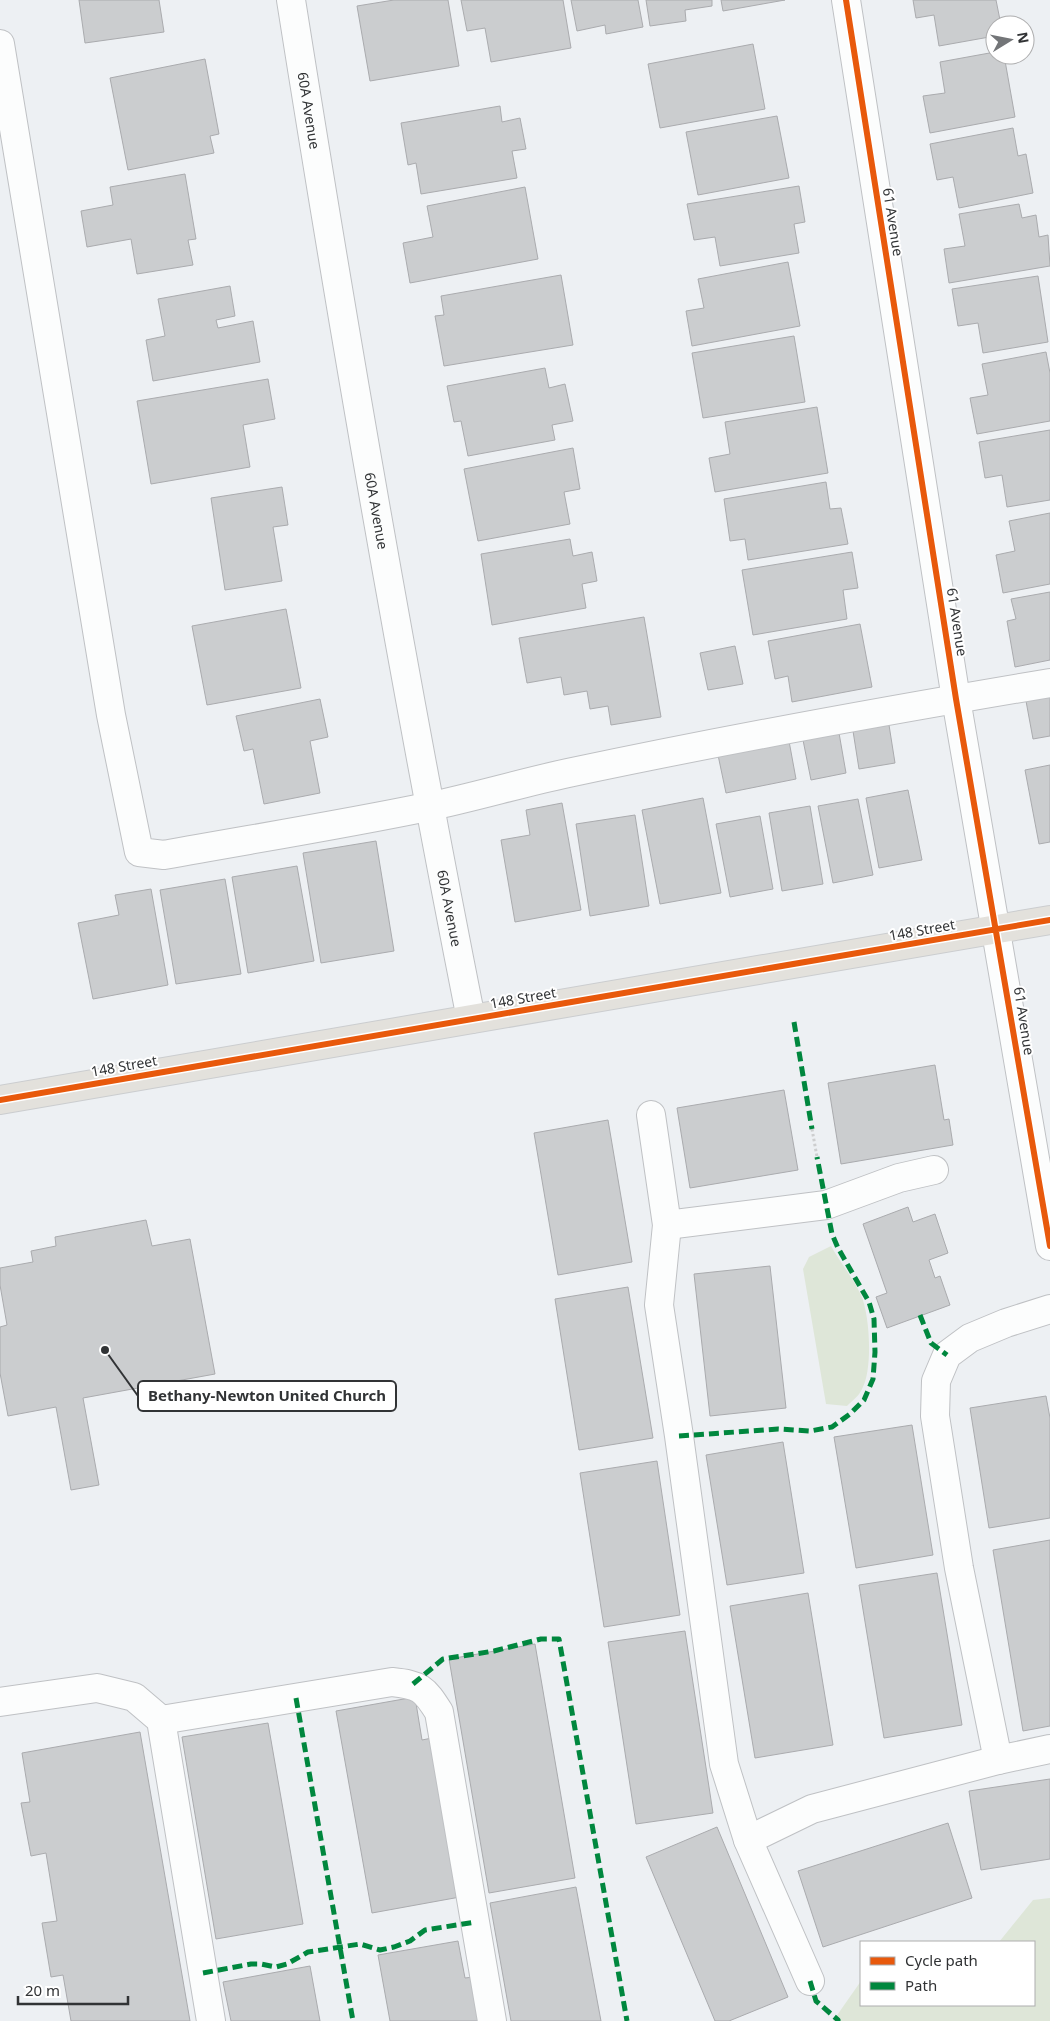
<svg xmlns="http://www.w3.org/2000/svg" width="1050" height="2021" font-family="'Noto Sans',sans-serif">
<style>
.green{fill:#dee6d8}
.building{fill:#cbcdcf;stroke:#aaabae}
.lines{fill:none;stroke-linecap:round;stroke-linejoin:round}
.minor-casing{stroke:#bfc1c4;stroke-width:30}
.major-casing{stroke:#cbcdcf;stroke-width:30}
.path{stroke:#cdcecf;stroke-width:3;stroke-dasharray:2.5 2.5;stroke-linecap:butt}
.minor{stroke:#fcfdfd;stroke-width:28}
.major{stroke:#e3e1dc;stroke-width:28}
.quiet{stroke:#00873e;stroke-width:5;stroke-dasharray:10 5;stroke-linecap:butt}
.cycleway-casing{stroke:#fff;stroke-width:9}
.cycleway{stroke:#e8590c;stroke-width:6}
.labels{text-anchor:middle;stroke-width:4;stroke-linejoin:round;paint-order:stroke}
.street-label{font-size:14px;fill:#313335;stroke:#fff}
.leader{fill:none;stroke:#313335;stroke-width:2}
.callout-dot{fill:#313335;stroke:#fff;stroke-width:2}
.callout{fill:#fff;stroke:#313335;stroke-width:2}
.callout-label{font-size:15px;text-anchor:middle;font-weight:bold;fill:#313335}
</style>
<rect width="100%" height="100%" fill="#edf0f3"/>
<path class="green" d="M 831,1246 C 840,1262 853,1278 861,1295 C 870,1315 873,1370 862,1389 C 859,1396 852,1401 847,1406 L 826,1404 L 803,1269 L 809,1257 Z
M 1050,1898 L 1050,2021 L 833,2021 L 861,1981 L 861,2005 L 1034,2005 L 1034,1942 L 999,1942 L 1033,1900 Z"/>
<path class="building" d="M 79,0 L 159,0 L 164,32 L 85,43 Z
M 394,0 L 448,0 L 459,66 L 370,81 L 357,6 Z
M 461,0 L 563,0 L 571,48 L 491,62 L 485,28 L 467,31 Z
M 571,0 L 638,0 L 643,27 L 606,34 L 605,25 L 577,31 Z
M 646,0 L 712,0 L 712,6 L 685,10 L 686,21 L 650,26 Z
M 721,0 L 785,0 L 723,11 Z
M 913,0 L 996,0 L 1001,25 L 995,25 L 995,36 L 939,46 L 934,15 L 916,18 Z
M 753,44 L 765,109 L 660,128 L 648,64 Z
M 995,52 L 995,55 L 1004,55 L 1015,117 L 930,133 L 923,96 L 945,93 L 940,62 Z
M 205,59 L 219,134 L 210,136 L 214,153 L 128,170 L 110,78 Z
M 500,106 L 502,122 L 520,118 L 526,149 L 512,151 L 517,178 L 421,194 L 416,163 L 408,165 L 401,123 Z
M 777,116 L 789,178 L 698,195 L 686,132 Z
M 1013,128 L 1018,156 L 1026,154 L 1033,193 L 959,208 L 953,177 L 937,180 L 930,144 Z
M 185,174 L 196,239 L 188,240 L 193,265 L 137,274 L 131,239 L 87,247 L 81,211 L 113,205 L 110,187 Z
M 799,186 L 805,222 L 794,224 L 799,253 L 720,266 L 715,237 L 694,240 L 687,204 Z
M 525,187 L 538,259 L 410,283 L 403,243 L 433,237 L 427,206 Z
M 1019,204 L 1022,218 L 1036,215 L 1039,237 L 1048,235 L 1050,266 L 949,283 L 944,249 L 965,246 L 959,214 Z
M 788,262 L 800,326 L 692,346 L 686,311 L 704,308 L 698,279 Z
M 561,275 L 573,345 L 444,366 L 435,316 L 444,315 L 441,296 Z
M 1038,276 L 1048,342 L 983,353 L 978,323 L 958,326 L 952,289 Z
M 230,286 L 235,316 L 216,320 L 218,328 L 253,321 L 260,362 L 153,381 L 146,340 L 165,336 L 158,299 Z
M 794,336 L 805,402 L 703,418 L 692,353 Z
M 1046,352 L 1050,373 L 1050,421 L 977,434 L 970,398 L 988,395 L 982,364 Z
M 545,368 L 549,388 L 565,384 L 573,421 L 552,425 L 555,440 L 468,456 L 461,421 L 454,422 L 447,386 Z
M 268,379 L 275,419 L 243,425 L 250,467 L 151,484 L 137,401 Z
M 817,407 L 828,473 L 715,492 L 709,458 L 730,454 L 725,422 Z
M 1050,430 L 1050,500 L 1007,507 L 1002,475 L 985,478 L 979,442 Z
M 573,448 L 580,489 L 564,492 L 570,524 L 478,541 L 464,469 Z
M 826,482 L 830,509 L 841,508 L 848,544 L 748,560 L 745,539 L 730,541 L 724,499 Z
M 282,487 L 288,525 L 273,527 L 282,581 L 225,590 L 211,498 Z
M 1050,513 L 1050,584 L 1003,593 L 996,555 L 1015,551 L 1009,521 Z
M 570,539 L 573,556 L 592,552 L 597,581 L 582,584 L 586,608 L 492,625 L 481,554 Z
M 852,552 L 858,588 L 843,590 L 847,619 L 753,635 L 742,570 Z
M 1050,592 L 1050,660 L 1015,667 L 1007,621 L 1016,619 L 1011,599 Z
M 286,609 L 301,688 L 207,705 L 192,626 Z
M 644,617 L 661,717 L 611,725 L 608,706 L 590,709 L 587,691 L 564,695 L 561,677 L 527,683 L 519,638 Z
M 860,624 L 872,687 L 792,702 L 788,676 L 775,679 L 768,641 Z
M 735,646 L 743,684 L 708,690 L 700,653 Z
M 1050,697 L 1050,736 L 1033,739 L 1026,701 Z
M 320,699 L 328,737 L 310,741 L 320,793 L 264,804 L 253,749 L 244,751 L 236,716 Z
M 889,725 L 895,763 L 859,769 L 853,731 Z
M 839,733 L 846,773 L 811,780 L 803,740 Z
M 789,741 L 796,779 L 726,793 L 718,755 Z
M 1050,765 L 1050,842 L 1039,844 L 1025,770 Z
M 908,790 L 922,860 L 879,868 L 866,798 Z
M 703,798 L 721,893 L 660,904 L 642,810 Z
M 858,799 L 873,875 L 833,883 L 818,806 Z
M 562,803 L 581,910 L 515,922 L 501,840 L 530,835 L 526,810 Z
M 810,806 L 823,884 L 782,891 L 769,813 Z
M 635,815 L 649,906 L 590,916 L 576,824 Z
M 760,816 L 773,889 L 730,897 L 716,824 Z
M 376,841 L 394,951 L 321,963 L 303,853 Z
M 297,866 L 314,961 L 248,973 L 232,877 Z
M 225,879 L 241,974 L 176,984 L 160,890 Z
M 151,889 L 168,985 L 93,999 L 78,923 L 119,915 L 115,895 Z
M 935,1065 L 944,1120 L 949,1119 L 953,1145 L 841,1164 L 828,1083 Z
M 784,1090 L 798,1170 L 690,1188 L 677,1108 Z
M 608,1120 L 632,1262 L 558,1275 L 534,1133 Z
M 908,1207 L 913,1222 L 935,1214 L 948,1253 L 929,1260 L 935,1278 L 940,1276 L 950,1305 L 887,1328 L 876,1297 L 887,1293 L 863,1224 Z
M 146,1220 L 152,1246 L 190,1239 L 215,1374 L 83,1398 L 99,1485 L 71,1490 L 56,1407 L 8,1416 L 0,1373 L 0,1327 L 7,1325 L 0,1285 L 0,1268 L 33,1262 L 31,1251 L 56,1246 L 55,1237 Z
M 770,1266 L 786,1408 L 710,1416 L 694,1274 Z
M 628,1287 L 653,1438 L 579,1450 L 555,1299 Z
M 1046,1396 L 1050,1418 L 1050,1518 L 989,1528 L 970,1408 Z
M 912,1425 L 933,1555 L 856,1568 L 834,1437 Z
M 783,1442 L 804,1573 L 727,1585 L 706,1455 Z
M 657,1461 L 680,1615 L 604,1627 L 580,1473 Z
M 1050,1540 L 1050,1726 L 1023,1731 L 993,1550 Z
M 937,1573 L 962,1725 L 884,1738 L 859,1585 Z
M 808,1593 L 833,1745 L 755,1758 L 730,1606 Z
M 685,1631 L 713,1813 L 636,1824 L 608,1642 Z
M 535,1644 L 575,1878 L 489,1893 L 449,1659 Z
M 415,1697 L 422,1740 L 432,1738 L 460,1897 L 372,1913 L 336,1711 Z
M 268,1723 L 303,1924 L 216,1939 L 182,1737 Z
M 140,1732 L 190,2021 L 71,2021 L 63,1975 L 51,1977 L 42,1923 L 57,1921 L 46,1853 L 31,1856 L 21,1803 L 30,1802 L 22,1753 Z
M 1050,1779 L 1050,1859 L 981,1870 L 969,1791 Z
M 948,1823 L 972,1898 L 823,1947 L 798,1871 Z
M 717,1827 L 788,1997 L 729,2021 L 715,2021 L 646,1857 Z
M 576,1887 L 601,2021 L 511,2021 L 490,1903 Z
M 458,1941 L 465,1978 L 474,1977 L 481,2021 L 390,2021 L 378,1955 Z
M 310,1966 L 320,2021 L 231,2021 L 223,1982 Z"/>
<g class="lines">
<defs>
<g id="minor">
<path id="s1" d="M 291,0 C 345,341 404,681 471,1019"/>
<path d="M 846,0 L 956,699 L 1050,1246"/>
<path d="M 0,44 L 111,715 L 139,852 L 164,855 C 252,839 340,825 427,807 C 475,797 521,783 568,773 C 728,739 889,710 1050,683"/>
<path d="M 651,1115 L 667,1225 L 659,1305 L 679,1436 L 724,1764 L 748,1840 L 810,1981"/>
<path d="M 667,1225 L 826,1205 L 899,1178 L 934,1170"/>
<path d="M 0,1702 L 97,1688 L 134,1697 L 161,1720 L 211,2021"/>
<path d="M 161,1720 L 392,1682 C 420,1685 424,1688 439,1712 L 492,2021"/>
<path d="M 998,1760 L 959,1568 L 935,1416 L 936,1381 L 947,1355 L 970,1338 L 1006,1323 L 1050,1309"/>
<path d="M 748,1840 L 812,1809 L 998,1760 L 1050,1749"/>
</g>
<path id="major" d="M 0,1100 L 1050,920"/>
</defs>
<use href="#minor" class="minor-casing"/>
<use href="#major" class="major-casing"/>
<path class="path" d="M 812,1129 L 817,1157"/>
<use href="#minor" class="minor"/>
<use href="#major" class="major"/>
<path class="quiet" d="M 794,1022 L 812,1129
M 920,1315 L 931,1343 L 947,1355
M 679,1436 L 778,1429 L 810,1431 L 832,1427 L 850,1414 L 864,1400 L 873,1379 L 875,1352 L 874,1319 L 869,1302 L 838,1248 L 832,1234 L 817,1157
M 413,1684 L 443,1659 L 494,1651 L 541,1639 L 559,1639 L 627,2021
M 296,1698 L 353,2021
M 203,1973 L 251,1964 L 261,1964 L 276,1967 L 287,1964 L 308,1952 L 360,1944 L 380,1950 L 394,1947 L 410,1941 L 425,1930 L 476,1922
M 810,1981 L 816,2001 L 838,2020 L 837,2021"/>
<defs>
<path id="cycleway" d="M 846,0 L 956,699 L 1050,1246
M 0,1100 L 1050,920"/>
</defs>
<use href="#cycleway" class="cycleway-casing"/>
<use href="#cycleway" class="cycleway"/>
</g>
<g class="labels">
<g class="street-label">
<text dy="5" stroke="none"><textPath href="#s1" startOffset="112">60A Avenue</textPath></text>
<text transform="translate(893 222) rotate(81)" y="5">61 Avenue</text>
<text dy="5" stroke="none"><textPath href="#s1" startOffset="518">60A Avenue</textPath></text>
<text transform="translate(957 622) rotate(81)" y="5">61 Avenue</text>
<text dy="5" stroke="none"><textPath href="#s1" startOffset="922">60A Avenue</textPath></text>
<text transform="translate(922 930) rotate(-10)" y="5">148 Street</text>
<text transform="translate(523 998) rotate(-10)" y="5">148 Street</text>
<text transform="translate(1024 1021) rotate(81)" y="5">61 Avenue</text>
<text transform="translate(124 1066) rotate(-10)" y="5">148 Street</text>
</g>
</g>
<path class="leader" d="M105 1350L138 1396"/>
<circle class="callout-dot" cx="105" cy="1350" r="5"/>
<rect class="callout" x="138" y="1381" width="258" height="30" rx="5"/>
<g class="callout-label">
<text x="267" y="1401">Bethany-Newton United Church</text>
</g>
<rect x="860" y="1941" width="175" height="65" fill="#ffffff" stroke="#adadae"/>
<rect x="870" y="1957" width="25" height="8" fill="#e8590c" stroke="#adadae"/>
<text x="905" y="1966" font-size="15" fill="#313335">Cycle path</text>
<rect x="870" y="1982" width="25" height="8" fill="#00873e" stroke="#adadae"/>
<text x="905" y="1991" font-size="15" fill="#313335">Path</text>
<g transform="translate(1010 40) rotate(80)"><circle r="24" fill="#ffffff" stroke="#adadae"/>
<path d="M0-4L9 19L0 12L-9 19Z" fill="#737578"/>
<text y="-8" font-size="14" font-weight="bold" text-anchor="middle" fill="#313335">N</text>
</g>
<path d="M18 1996v8h110v-8" fill="none" stroke="#313335" stroke-width="2.5"/>
<text x="25" y="1996" font-size="15" fill="#313335" stroke="#ffffff" stroke-width="4" paint-order="stroke">20 m</text>
</svg>
